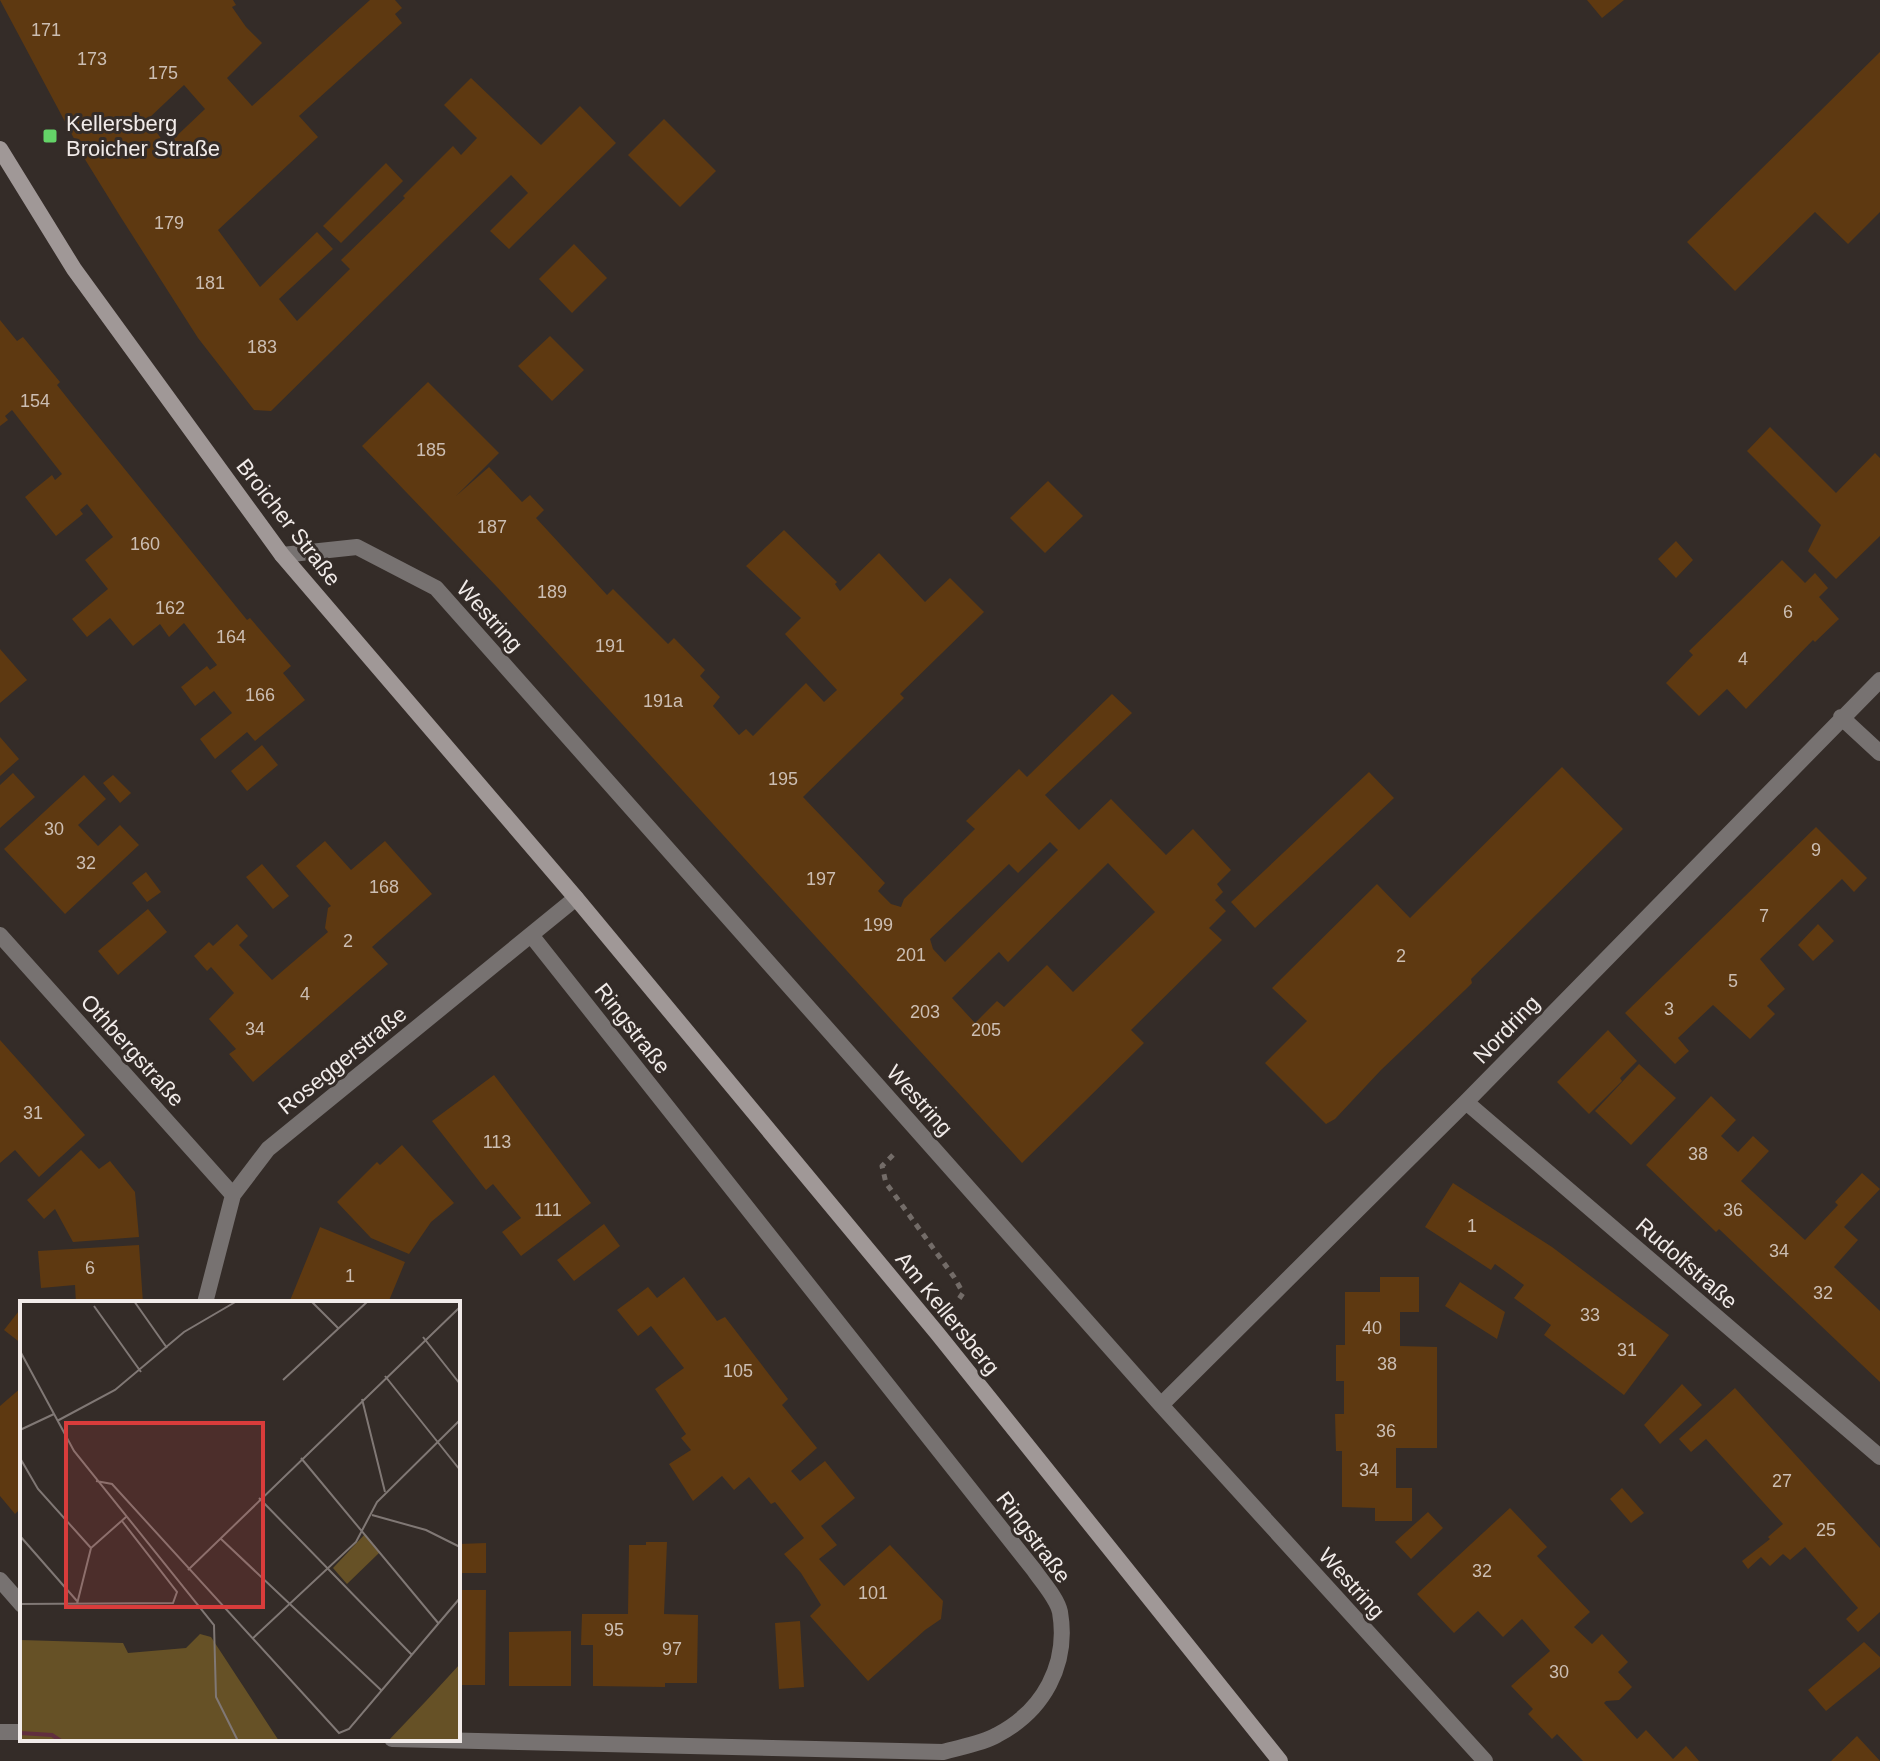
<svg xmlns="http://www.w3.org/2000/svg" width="1880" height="1761" font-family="Helvetica,sans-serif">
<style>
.building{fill:#5e3911;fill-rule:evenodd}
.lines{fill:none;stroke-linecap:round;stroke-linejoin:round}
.path{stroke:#736c68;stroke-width:5;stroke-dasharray:6 6;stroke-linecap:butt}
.street{stroke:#777271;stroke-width:16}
.secondary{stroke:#a09897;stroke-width:16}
.poi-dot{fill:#64d468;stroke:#342c28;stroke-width:3}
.labels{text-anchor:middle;stroke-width:6;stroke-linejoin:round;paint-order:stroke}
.number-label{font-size:18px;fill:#ccbeb3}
.poi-label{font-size:22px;fill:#f1ebe9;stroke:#342c28;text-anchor:start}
.street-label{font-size:22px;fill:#f1ebe9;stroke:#342c28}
.inset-river{fill:none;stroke:#612f3e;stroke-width:4}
.inset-road{fill:none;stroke:#807875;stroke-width:2}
.view{fill:#d93c3b;fill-opacity:0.15;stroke:#d93c3b;stroke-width:4}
.inset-edge{fill:none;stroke:#f1ebe9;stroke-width:4}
</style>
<rect width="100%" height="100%" fill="#342c28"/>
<path class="building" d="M 0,0 L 233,0 L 236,5 L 232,7 L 246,27 L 262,43 L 227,78 L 252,106 L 370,0 L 395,0 L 402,8 L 395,14 L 402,23 L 299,116 L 318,137 L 218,230 L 260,287 L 317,232 L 333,249 L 279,299 L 297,321 L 350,269 L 341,260 L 405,198 L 403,196 L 453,146 L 461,155 L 477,138 L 444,105 L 471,78 L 541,145 L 580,106 L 616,143 L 509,249 L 490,231 L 528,193 L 511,175 L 271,411 L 254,410 L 198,338 L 120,216 L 86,161 ZM 184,85 L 205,109 L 166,146 L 148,119 Z
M 1587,0 L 1624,0 L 1602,18 Z
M 1880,52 L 1880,212 L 1848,244 L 1815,212 L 1735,291 L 1687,242 Z
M 664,119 L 716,171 L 680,207 L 628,155 Z
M 386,163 L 403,181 L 341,243 L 323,226 Z
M 574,244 L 607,278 L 572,313 L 539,279 Z
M 0,320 L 17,341 L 23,337 L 60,382 L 57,385 L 76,409 L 247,620 L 250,618 L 291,666 L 283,673 L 305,700 L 255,741 L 247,732 L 215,759 L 200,739 L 232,713 L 214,691 L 195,706 L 181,687 L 207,666 L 210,670 L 217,665 L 184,623 L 169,637 L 160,624 L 133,646 L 110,618 L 87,637 L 72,619 L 108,589 L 85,560 L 113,537 L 87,504 L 80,510 L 83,514 L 56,536 L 25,497 L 52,475 L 55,480 L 62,474 L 12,410 L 5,416 L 8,420 L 0,426 Z
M 550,336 L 584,370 L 552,401 L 518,366 Z
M 428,382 L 499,453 L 456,496 L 489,467 L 522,502 L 530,495 L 544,510 L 536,518 L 607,595 L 613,589 L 668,644 L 674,638 L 705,670 L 700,676 L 720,697 L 713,706 L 739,735 L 746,729 L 753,736 L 806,683 L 824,702 L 837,690 L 785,634 L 801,618 L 746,566 L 784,530 L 837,582 L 835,584 L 840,591 L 879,553 L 925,602 L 950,578 L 984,612 L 900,694 L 904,698 L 803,797 L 885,883 L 878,891 L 891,904 L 901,907 L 904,899 L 975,829 L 966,821 L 1019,769 L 1027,777 L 1112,694 L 1132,713 L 1045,795 L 1079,830 L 1111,799 L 1166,855 L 1193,829 L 1231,870 L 1217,884 L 1223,892 L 1215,900 L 1226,911 L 1209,928 L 1222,940 L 1131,1030 L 1144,1043 L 1022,1163 L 498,588 L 362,446 ZM 1050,842 L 1058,850 L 945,962 L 933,949 L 930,939 L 1009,864 L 1018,873 ZM 1108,863 L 1155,912 L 1073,992 L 1047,965 L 1004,1007 L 997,1001 L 975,1023 L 952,998 L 999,952 L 1008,962 Z
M 1770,427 L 1836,493 L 1875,453 L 1880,458 L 1880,536 L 1836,579 L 1808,551 L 1821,525 L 1747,451 Z
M 1048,481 L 1083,516 L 1045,553 L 1010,518 Z
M 1676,541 L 1693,560 L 1676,578 L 1658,559 Z
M 1782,560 L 1805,583 L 1815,573 L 1828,588 L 1819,597 L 1839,619 L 1815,642 L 1813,640 L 1746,709 L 1727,689 L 1699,716 L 1666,683 L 1693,655 L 1689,651 Z
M 0,649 L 27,680 L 0,703 Z
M 0,737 L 19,759 L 0,776 Z
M 262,745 L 278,765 L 247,791 L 231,771 Z
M 1562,767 L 1623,829 L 1471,979 L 1472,983 L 1465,990 L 1381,1070 L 1335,1119 L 1326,1124 L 1265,1063 L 1307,1021 L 1272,988 L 1377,884 L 1410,918 Z
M 1369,772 L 1394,798 L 1255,928 L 1231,902 Z
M 13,773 L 35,797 L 0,828 L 0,785 Z
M 84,775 L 106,799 L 78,825 L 98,846 L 120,825 L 139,845 L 65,914 L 4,849 Z
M 113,775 L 131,793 L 120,803 L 103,783 Z
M 1816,827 L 1867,878 L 1854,892 L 1842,879 L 1760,959 L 1785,989 L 1767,1006 L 1775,1014 L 1750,1039 L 1713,1005 L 1678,1038 L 1689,1051 L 1675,1064 L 1625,1013 Z
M 325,841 L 351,870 L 385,841 L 432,894 L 372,947 L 388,964 L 253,1082 L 229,1054 L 236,1049 L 209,1019 L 234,993 L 211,967 L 207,971 L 194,956 L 209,942 L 213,946 L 237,924 L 248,936 L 239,945 L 272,980 L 328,932 L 325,928 L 328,908 L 331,906 L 296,866 Z
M 262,864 L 289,896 L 273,909 L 246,877 Z
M 146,872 L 161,892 L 147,902 L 132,883 Z
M 148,909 L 167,932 L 118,975 L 98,951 Z
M 1818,924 L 1834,941 L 1813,961 L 1798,945 Z
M 1608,1030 L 1637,1061 L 1620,1078 L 1622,1081 L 1589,1114 L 1557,1082 Z
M 0,1040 L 85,1135 L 39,1177 L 15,1150 L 0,1163 Z
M 1639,1064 L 1676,1098 L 1631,1145 L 1595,1111 Z
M 494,1075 L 591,1203 L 521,1256 L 502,1232 L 521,1218 L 493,1184 L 486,1190 L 432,1121 Z
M 1711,1096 L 1736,1120 L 1721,1136 L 1738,1152 L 1753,1136 L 1769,1151 L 1741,1181 L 1805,1240 L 1838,1205 L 1835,1202 L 1862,1173 L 1880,1189 L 1844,1227 L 1858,1240 L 1834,1267 L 1880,1311 L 1880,1382 L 1719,1229 L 1716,1232 L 1646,1165 Z
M 402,1145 L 454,1203 L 431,1222 L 409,1254 L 371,1238 L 337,1202 L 377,1162 L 380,1165 Z
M 81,1150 L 99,1169 L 110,1161 L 135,1192 L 139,1237 L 73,1242 L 55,1209 L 44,1219 L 27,1200 Z
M 1453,1183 L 1552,1247 L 1669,1335 L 1624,1395 L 1544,1335 L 1551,1325 L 1514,1298 L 1524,1285 L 1495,1264 L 1491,1270 L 1425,1227 Z
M 604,1224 L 620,1246 L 574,1281 L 557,1260 Z
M 320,1227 L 405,1262 L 388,1303 L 289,1303 Z
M 139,1245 L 143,1303 L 76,1303 L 75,1285 L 41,1288 L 38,1251 Z
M 684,1277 L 717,1321 L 725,1317 L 788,1399 L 782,1405 L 817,1448 L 791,1471 L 800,1481 L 825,1461 L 855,1498 L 821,1526 L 837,1545 L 819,1559 L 844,1586 L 890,1545 L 943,1601 L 941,1619 L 925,1630 L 868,1681 L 810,1616 L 821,1605 L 801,1573 L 784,1554 L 804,1538 L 775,1502 L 771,1504 L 749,1477 L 734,1490 L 722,1476 L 693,1501 L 669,1464 L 691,1450 L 681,1438 L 686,1434 L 655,1389 L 684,1368 L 651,1326 L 638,1336 L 617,1310 L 648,1287 L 657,1298 Z
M 1380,1277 L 1419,1277 L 1419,1312 L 1400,1312 L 1400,1346 L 1437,1347 L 1437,1448 L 1396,1448 L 1396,1488 L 1412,1488 L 1412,1521 L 1375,1521 L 1375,1508 L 1342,1507 L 1342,1451 L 1336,1451 L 1335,1414 L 1344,1414 L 1344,1381 L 1336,1381 L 1336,1345 L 1345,1345 L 1345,1292 L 1380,1292 Z
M 1460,1282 L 1505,1312 L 1497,1339 L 1445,1306 Z
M 22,1307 L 22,1344 L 4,1330 Z
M 1682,1384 L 1702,1405 L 1660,1444 L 1644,1425 Z
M 22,1387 L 22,1507 L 15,1514 L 0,1496 L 0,1406 Z
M 1735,1388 L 1880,1548 L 1880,1612 L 1858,1632 L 1846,1619 L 1858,1608 L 1805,1547 L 1790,1560 L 1783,1554 L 1770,1566 L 1761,1557 L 1748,1569 L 1742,1561 L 1770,1539 L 1768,1537 L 1783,1524 L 1706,1439 L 1691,1452 L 1679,1439 Z
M 1622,1488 L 1644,1513 L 1631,1523 L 1610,1499 Z
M 1510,1508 L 1547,1547 L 1537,1556 L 1590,1612 L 1574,1627 L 1592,1644 L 1602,1634 L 1628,1662 L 1618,1672 L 1632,1687 L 1619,1700 L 1606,1701 L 1604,1703 L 1637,1739 L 1646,1730 L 1673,1759 L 1686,1746 L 1699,1761 L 1583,1761 L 1557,1734 L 1552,1739 L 1528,1714 L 1533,1709 L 1511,1686 L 1550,1651 L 1522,1619 L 1503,1637 L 1478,1611 L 1454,1633 L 1417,1594 Z
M 1428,1512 L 1443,1528 L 1411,1559 L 1395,1542 Z
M 646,1542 L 667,1542 L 664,1614 L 698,1615 L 697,1683 L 665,1683 L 665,1687 L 593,1686 L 593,1645 L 581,1645 L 582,1614 L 628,1614 L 629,1545 L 646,1545 Z
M 486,1543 L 486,1573 L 459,1573 L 460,1544 Z
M 462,1590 L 486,1590 L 485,1685 L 458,1685 L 458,1614 L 461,1614 Z
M 800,1621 L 804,1687 L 779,1689 L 775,1623 Z
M 571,1631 L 571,1686 L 509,1686 L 509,1632 Z
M 1864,1642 L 1880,1657 L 1880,1667 L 1826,1711 L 1808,1690 Z
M 1857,1736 L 1880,1761 L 1831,1761 Z"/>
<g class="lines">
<path class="path" d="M 893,1155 L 882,1166 L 886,1183 L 954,1277 L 963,1293 L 957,1302"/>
<path class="street" d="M 282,555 L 357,547 L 436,588 L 1161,1405 L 1485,1761
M 1841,717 L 1880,753
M 0,935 L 233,1195
M 1466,1102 L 1880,1457
M 205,1303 L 233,1195 L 268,1149 L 576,898
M 1161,1405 L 1466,1102 L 1880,680
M 0,1580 L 22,1605
M 0,1732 L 22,1732
M 392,1739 L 943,1752 C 960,1747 981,1744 997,1735 C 1043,1711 1069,1665 1060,1612 C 1057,1598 1042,1582 1034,1570 L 531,935"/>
<path class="secondary" d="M 0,149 L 74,269 L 282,555 L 576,898 L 937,1333 L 1280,1761"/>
</g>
<rect class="poi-dot" x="42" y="128" width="16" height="16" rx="4"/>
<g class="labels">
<g class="number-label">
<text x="46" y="36">171</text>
<text x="92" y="65">173</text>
<text x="163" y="79">175</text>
<text x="169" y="229">179</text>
<text x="210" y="289">181</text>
<text x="262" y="353">183</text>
<text x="35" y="407">154</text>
<text x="431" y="456">185</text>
<text x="492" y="533">187</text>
<text x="145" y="550">160</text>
<text x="552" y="598">189</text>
<text x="170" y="614">162</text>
<text x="1788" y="618">6</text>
<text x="231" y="643">164</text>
<text x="610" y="652">191</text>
<text x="1743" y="665">4</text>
<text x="260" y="701">166</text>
<text x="663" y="707">191a</text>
<text x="783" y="785">195</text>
<text x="54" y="835">30</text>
<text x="1816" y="856">9</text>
<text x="86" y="869">32</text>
<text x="821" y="885">197</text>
<text x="384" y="893">168</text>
<text x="1764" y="922">7</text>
<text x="878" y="931">199</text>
<text x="348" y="947">2</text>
<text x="911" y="961">201</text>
<text x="1401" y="962">2</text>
<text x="1733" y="987">5</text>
<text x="305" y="1000">4</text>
<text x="1669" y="1015">3</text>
<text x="925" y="1018">203</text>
<text x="255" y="1035">34</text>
<text x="986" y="1036">205</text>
<text x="33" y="1119">31</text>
<text x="497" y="1148">113</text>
<text x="1698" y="1160">38</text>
<text x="548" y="1216">111</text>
<text x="1733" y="1216">36</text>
<text x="1472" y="1232">1</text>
<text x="1779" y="1257">34</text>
<text x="90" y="1274">6</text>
<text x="350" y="1282">1</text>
<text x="1823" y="1299">32</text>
<text x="1590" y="1321">33</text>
<text x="1372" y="1334">40</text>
<text x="1627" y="1356">31</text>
<text x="1387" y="1370">38</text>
<text x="738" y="1377">105</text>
<text x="1386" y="1437">36</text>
<text x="1369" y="1476">34</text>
<text x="1782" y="1487">27</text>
<text x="1826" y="1536">25</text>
<text x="1482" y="1577">32</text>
<text x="873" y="1599">101</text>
<text x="614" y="1636">95</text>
<text x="672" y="1655">97</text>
<text x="1559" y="1678">30</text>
</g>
<g class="poi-label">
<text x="66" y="131">Kellersberg<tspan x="66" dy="25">Broicher Straße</tspan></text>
</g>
<g class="street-label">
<text transform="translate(289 522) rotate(52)" y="8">Broicher Straße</text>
<text transform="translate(490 616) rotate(48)" y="8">Westring</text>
<text transform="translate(633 1028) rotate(52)" y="8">Ringstraße</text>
<text transform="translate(1506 1029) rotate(-46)" y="8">Nordring</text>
<text transform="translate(133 1050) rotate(48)" y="8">Othbergstraße</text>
<text transform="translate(342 1060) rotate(-39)" y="8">Roseggerstraße</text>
<text transform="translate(920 1100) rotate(48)" y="8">Westring</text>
<text transform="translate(1687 1263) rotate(41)" y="8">Rudolfstraße</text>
<text transform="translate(948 1313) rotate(51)" y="8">Am Kellersberg</text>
<text transform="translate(1034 1537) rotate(53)" y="8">Ringstraße</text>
<text transform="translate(1352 1583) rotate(48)" y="8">Westring</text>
</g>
</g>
<g transform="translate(20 1301)">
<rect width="440" height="440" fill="#342c28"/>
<path d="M 345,233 L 360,251 L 327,283 L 313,267 ZM 180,333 L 191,336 L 259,440 L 0,440 L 0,339 L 103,342 L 108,352 L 166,347 ZM 440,363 L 440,440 L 368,440 L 406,400 Z" fill="#665126"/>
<path class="inset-river" d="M 0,432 L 32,434 L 41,440"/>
<path class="inset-road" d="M 114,0 L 147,47M 291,0 L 319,28M 74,5 L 121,71M 403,36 L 440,83M 0,50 L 54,150 L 194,324 L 196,396 L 218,440M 365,75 L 440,169M 263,79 L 348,0M 342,98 L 365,191M 37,120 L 95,89 L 164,31 L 217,0M 0,129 L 34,113M 0,157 L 18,188 L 71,247M 281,157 L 419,323M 76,180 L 92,183 L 319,432 L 329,428 L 440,297M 239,197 L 392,354M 352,214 L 406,229 L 440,246M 0,235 L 57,300M 200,237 L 362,390M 168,269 L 440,6M 0,303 L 153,302 L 157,291 L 102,220M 57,303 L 71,247 L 106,216M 232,338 L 336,241 L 357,201 L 440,119"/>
<path class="view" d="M 46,122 L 243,122 L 243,306 L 46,306 Z"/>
<rect width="440" height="440" class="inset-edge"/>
</g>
</svg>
